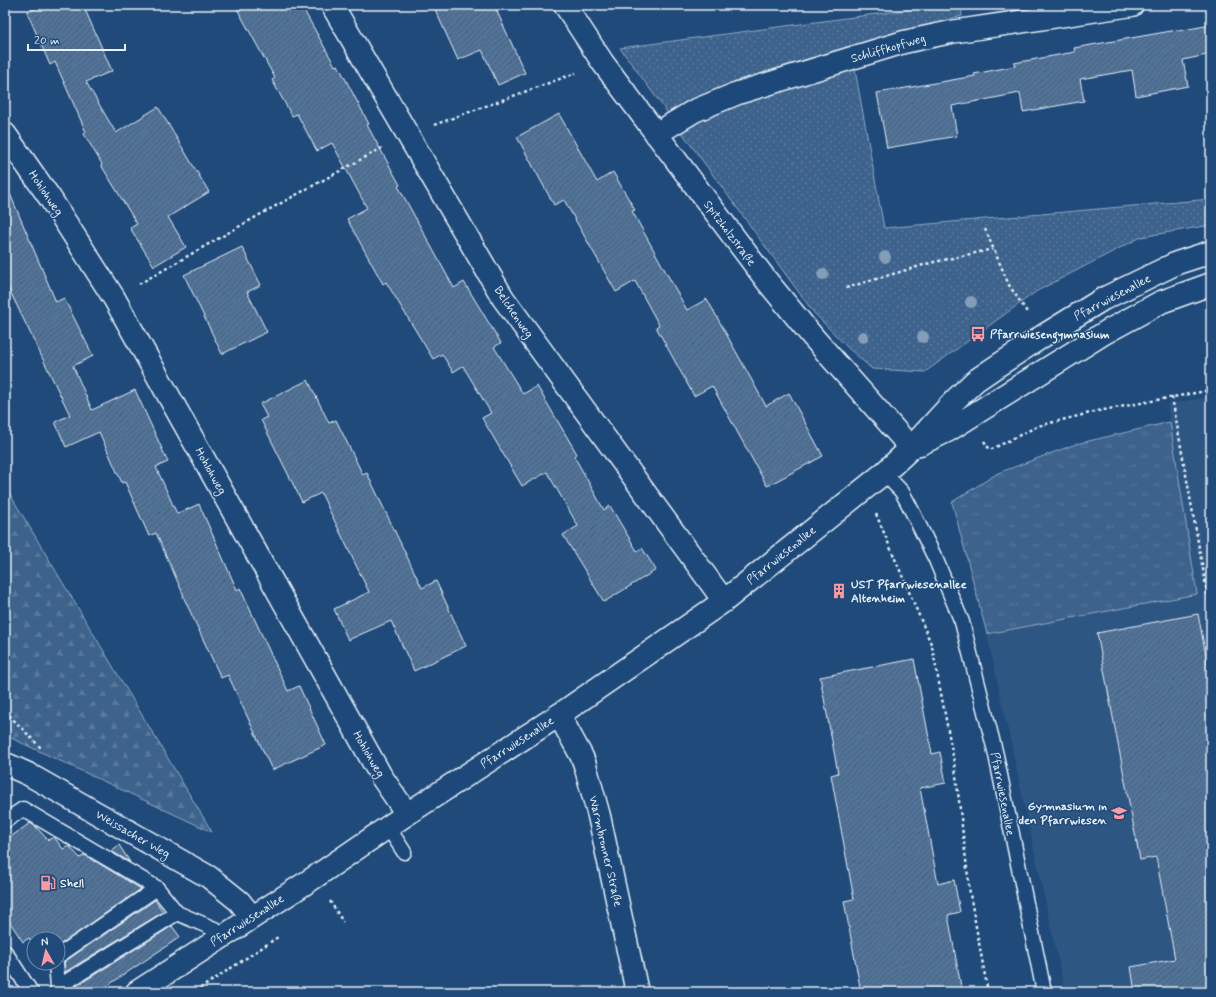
<svg xmlns="http://www.w3.org/2000/svg" width="1216" height="997" font-family="Mynerve,sans-serif">
<style>
.built{fill:#2e5683}
.grass{fill:url(#grass-tufts);stroke:#92aac2}
.forest{fill:url(#forest-firs);stroke:#92aac2}
.park{fill:url(#park-dots);stroke:#92aac2}
.building{fill:url(#building-hatch);stroke:#e8f1f8}
.lines{fill:none;stroke-linecap:round;stroke-linejoin:round}
.lane-casing{stroke:#e8f1f8;stroke-width:17}
.street-casing{stroke:#e8f1f8;stroke-width:25}
.secondary-casing{stroke:#e8f1f8;stroke-width:25}
.path{stroke:#e8f1f8;stroke-width:2.5;stroke-dasharray:3 3;stroke-linecap:butt}
.lane{stroke:#1f4a7a;stroke-width:14}
.street{stroke:#1f4a7a;stroke-width:22}
.secondary{stroke:#1f4a7a;stroke-width:22}
.tree{fill:#849eb9}
.labels{text-anchor:middle;stroke-width:3;stroke-linejoin:round;paint-order:stroke}
.street-label{font-size:12px;fill:#e8f1f8;stroke:#1f4a7a}
.poi-label{font-size:12px;font-weight:bold;fill:#e8f1f8;stroke:#1f4a7a;text-anchor:start}
</style>
<defs>
<pattern id="grass-tufts" width="24" height="20" patternUnits="userSpaceOnUse"><rect width="24" height="20" fill="#3c628c"/><path d="M3 7l-1-3M5 7V3M7 7l1-3M15 17l-1-3M17 17v-4M19 17l1-3" fill="none" stroke="#58799d"/></pattern>
<pattern id="forest-firs" width="22" height="20" patternUnits="userSpaceOnUse"><rect width="22" height="20" fill="#3c628c"/><path d="M5 1l3.5 6h-7zM16 11l3.5 6h-7z" fill="#58799d"/></pattern>
<pattern id="park-dots" width="8" height="8" patternUnits="userSpaceOnUse"><rect width="8" height="8" fill="#3c628c"/><path d="M2 2h.1M6 6h.1" fill="none" stroke="#58799d" stroke-width="1.8" stroke-linecap="round"/></pattern>
<pattern id="building-hatch" width="6" height="6" patternUnits="userSpaceOnUse"><rect width="6" height="6" fill="#517399"/><path d="M-1 1l2-2M0 6l6-6M5 7l2-2" fill="none" stroke="#4c5e72"/></pattern>
</defs>
<rect width="100%" height="100%" fill="#1f4a7a"/>
<filter id="ink" filterUnits="userSpaceOnUse"><feTurbulence type="fractalNoise" baseFrequency=".025" numOctaves="2"/><feDisplacementMap in="SourceGraphic" scale="8" xChannelSelector="R" yChannelSelector="G"/><feConvolveMatrix kernelMatrix="1 2 1 2 8 2 1 2 1" color-interpolation-filters="sRGB"/></filter>
<g filter="url(#ink)">
<path class="built" d="M 1211,397 L 1211,992 L 1065,992 L 987,634 L 1197,594 L 1167,404 Z"/>
<path class="grass" d="M 1170,422 L 1197,594 L 987,634 L 952,502 L 998,473 L 1076,444 Z"/>
<path class="forest" d="M 5,486 L 212,832 L 9,737 L 5,739 Z"/>
<path class="park" d="M 944,5 L 961,5 L 962,16 L 884,36 L 851,48 L 884,228 L 1211,199 L 1211,225 L 1141,237 L 1037,291 L 925,372 L 872,369 L 847,347 L 814,313 L 620,48 Z"/>
<path class="building" d="M 44,5 L 83,5 L 112,71 L 86,82 L 116,133 L 158,107 L 209,192 L 168,217 L 186,247 L 154,266 L 130,228 L 137,224 L 101,165 L 102,164 L 84,134 L 86,132 L 55,62 L 50,65 L 27,12 Z
M 235,5 L 301,5 L 335,66 L 338,65 L 369,124 L 367,125 L 400,185 L 398,186 L 454,288 L 464,282 L 501,343 L 494,347 L 523,394 L 537,386 L 577,454 L 574,456 L 604,510 L 610,506 L 637,551 L 642,548 L 656,570 L 604,602 L 563,535 L 578,526 L 547,472 L 522,486 L 482,418 L 491,413 L 463,366 L 453,372 L 442,354 L 433,359 L 386,282 L 383,284 L 347,219 L 367,208 L 332,143 L 317,151 L 297,114 L 292,116 L 272,80 L 275,78 Z
M 433,5 L 494,5 L 525,73 L 498,85 L 482,50 L 458,60 Z
M 1211,25 L 1211,54 L 1183,60 L 1188,86 L 1136,96 L 1132,70 L 1080,79 L 1084,101 L 1023,112 L 1020,93 L 952,106 L 957,136 L 887,148 L 877,93 L 975,76 L 974,74 L 1015,66 L 1014,63 L 1075,52 L 1074,48 L 1177,30 L 1178,31 Z
M 559,114 L 597,182 L 613,172 L 635,210 L 632,211 L 687,310 L 707,299 L 766,406 L 789,393 L 823,456 L 767,486 L 712,386 L 694,396 L 656,327 L 659,325 L 635,281 L 616,292 L 564,200 L 554,205 L 517,137 Z
M 5,182 L 56,302 L 64,298 L 93,356 L 73,366 L 92,410 L 135,390 L 168,462 L 156,467 L 177,514 L 199,504 L 237,590 L 240,588 L 288,691 L 299,686 L 326,745 L 272,770 L 228,675 L 221,678 L 183,596 L 184,596 L 156,533 L 149,536 L 125,482 L 122,483 L 99,432 L 66,447 L 55,422 L 70,415 L 5,281 Z
M 242,247 L 261,285 L 247,292 L 267,332 L 222,354 L 184,275 Z
M 308,380 L 329,423 L 336,420 L 363,475 L 367,473 L 422,588 L 436,581 L 466,646 L 414,671 L 391,621 L 348,640 L 334,609 L 369,592 L 321,493 L 302,502 L 261,420 L 267,417 L 260,404 Z
M 1198,614 L 1211,682 L 1211,992 L 1135,992 L 1131,967 L 1175,959 L 1156,857 L 1140,860 L 1097,633 Z
M 914,659 L 932,754 L 940,752 L 946,783 L 920,788 L 938,884 L 954,880 L 960,912 L 948,915 L 962,992 L 861,992 L 844,901 L 854,899 L 831,775 L 838,773 L 820,677 Z
M 30,823 L 36,827 L 48,840 L 54,837 L 63,849 L 69,846 L 80,858 L 85,855 L 92,860 L 94,862 L 95,861 L 141,889 L 58,946 L 58,939 L 34,939 L 34,945 L 29,938 L 23,942 L 5,915 L 5,841 Z
M 119,845 L 130,862 L 111,851 Z
M 155,900 L 163,912 L 65,972 L 64,962 Z
M 172,926 L 180,937 L 98,992 L 67,992 Z"/>
<g class="lines">
<defs>
<path id="lane" d="M 884,473 L 902,492 L 909,505 L 936,560 L 962,622 L 996,755 L 1044,992
M 5,821 L 23,809 L 157,888 L 177,913 L 226,934
M 388,827 L 404,852
M 5,952 L 31,992
M 58,956 L 157,888
M 56,963 L 58,987
M 59,992 L 58,987 L 177,913"/>
<path id="street" d="M 332,5 L 503,298 L 724,601
M 565,5 L 603,63 L 767,281 L 813,337 L 911,448
M 5,134 L 50,198 L 114,298 L 381,776 L 407,814
M 656,134 L 694,111 L 738,93 L 904,42 L 951,32 L 1132,5
M 559,715 L 582,757 L 585,765 L 599,816 L 637,992
M 5,765 L 8,765 L 28,774 L 209,877 L 239,901 L 252,917"/>
<path id="secondary" d="M 920,444 L 949,430 L 1106,332 L 1161,302 L 1211,284
M 137,992 L 315,877 L 407,814 L 559,715 L 724,601 L 884,473 L 911,448 L 956,399 L 975,381 L 994,368 L 1043,336 L 1103,299 L 1177,263 L 1211,252"/>
</defs>
<use href="#lane" class="lane-casing"/>
<use href="#street" class="street-casing"/>
<use href="#secondary" class="secondary-casing"/>
<path class="path" d="M 434,125 L 576,73
M 985,229 L 1009,285 L 1027,312
M 139,284 L 261,214 L 382,148
M 846,288 L 930,263 L 993,249
M 1172,397 L 1211,614
M 984,441 L 990,450 L 1038,426 L 1098,411 L 1211,390
M 876,514 L 932,646 L 955,767 L 970,894 L 988,992
M 5,711 L 41,748
M 330,901 L 343,922
M 195,992 L 278,937"/>
<use href="#lane" class="lane"/>
<use href="#street" class="street"/>
<use href="#secondary" class="secondary"/>
</g>
<g class="tree">
<circle cx="885" cy="257" r="6"/>
<circle cx="823" cy="274" r="6"/>
<circle cx="971" cy="302" r="6"/>
<circle cx="863" cy="337" r="6"/>
<circle cx="923" cy="337" r="6"/>
</g>
</g>
<defs>
<symbol id="bus-bare" viewBox="-9 -9 18 18"><path d="M-5-6H5V4H4V6H2V4H-2V6H-4V4H-5ZM-3.5-4V0h7V-4ZM-3.5 1.2v1.5H-2V1.2ZM2 1.2v1.5H3.5V1.2Z" fill="#ff9aa2" stroke="#1f4a7a" stroke-width="2.5" paint-order="stroke"/></symbol>
<symbol id="building-bare" viewBox="-9 -9 18 18"><path d="M-4-6H4V6H1V3H-1V6H-4ZM-2.5-4.3h1.7v1.8h-1.7ZM.8-4.3h1.7v1.8H.8ZM-2.5-1h1.7V.8h-1.7ZM.8-1h1.7V.8H.8Z" fill="#ff9aa2" stroke="#1f4a7a" stroke-width="2.5" paint-order="stroke"/></symbol>
<symbol id="school-bare" viewBox="-9 -9 18 18"><path d="M0-5L7-2L0 1L-7-2ZM-4 1L0 2.5L4 1V4Q0 6-4 4Z" fill="#ff9aa2" stroke="#1f4a7a" stroke-width="2.5" paint-order="stroke"/></symbol>
<symbol id="fuel-bare" viewBox="-9 -9 18 18"><path d="M-5.5-6h7V0h2V4h1.3V-2.5L3-4.5l.8-.8L6-3V5H2.5V1h-1V6h-7ZM-4.2-4.7v3.2H.2V-4.7Z" fill="#ff9aa2" stroke="#1f4a7a" stroke-width="2.5" paint-order="stroke"/></symbol>
</defs>
<g fill-rule="evenodd">
<use href="#bus-bare" x="967" y="323" width="22" height="22"/>
<use href="#building-bare" x="828" y="580" width="22" height="22"/>
<use href="#school-bare" x="1108" y="802" width="22" height="22"/>
<use href="#fuel-bare" x="37" y="872" width="22" height="22"/>
</g>
<g class="labels">
<g class="street-label">
<text transform="translate(888 48) rotate(-16)" y="4">Schliffkopfweg</text>
<text transform="translate(46 193) rotate(56)" y="4">Hohlohweg</text>
<text transform="translate(730 233) rotate(53)" y="4">Spitzholzstraße</text>
<text transform="translate(1112 297) rotate(-28)" y="4">Pfarrwiesenallee</text>
<text transform="translate(514 312) rotate(56)" y="4">Belchenweg</text>
<text transform="translate(211 471) rotate(61)" y="4">Hohlohweg</text>
<text transform="translate(781 555) rotate(-39)" y="4">Pfarrwiesenallee</text>
<text transform="translate(517 742) rotate(-33)" y="4">Pfarrwiesenallee</text>
<text transform="translate(369 754) rotate(60)" y="4">Hohlohweg</text>
<text transform="translate(1003 794) rotate(79)" y="4">Pfarrwiesenallee</text>
<text transform="translate(133 834) rotate(30)" y="4">Weissacher Weg</text>
<text transform="translate(606 851) rotate(77)" y="4">Warmbronner Straße</text>
<text transform="translate(247 920) rotate(-33)" y="4">Pfarrwiesenallee</text>
</g>
<g class="poi-label">
<text x="990" y="338">Pfarrwiesengymnasium</text>
<text x="851" y="588">UST Pfarrwiesenallee<tspan x="851" dy="14">Altenheim</tspan></text>
<text x="1107" y="810" text-anchor="end">Gymnasium in<tspan x="1107" dy="14">den Pfarrwiesen</tspan></text>
<text x="60" y="887">Shell</text>
</g>
</g>
<rect width="1216" height="997" fill="none" stroke="#1f4a7a" stroke-width="20"/>
<rect x="10" y="10" width="1196" height="977" fill="none" stroke="#e8f1f8" stroke-width="1.5" filter="url(#ink)"/>
<g transform="translate(46 951) rotate(352)"><circle r="19" fill="#1f4a7a" stroke="#6f8dac"/>
<path d="M0-3L7 15L0 10L-7 15Z" fill="#ff9aa2"/>
<text y="-6" font-size="11" font-weight="bold" text-anchor="middle" fill="#e8f1f8">N</text>
</g>
<path d="M28 44v6h97v-6" fill="none" stroke="#e8f1f8" stroke-width="2"/>
<text x="34" y="44" font-size="12" fill="#e8f1f8" stroke="#1f4a7a" stroke-width="3" paint-order="stroke">20 m</text>
</svg>
